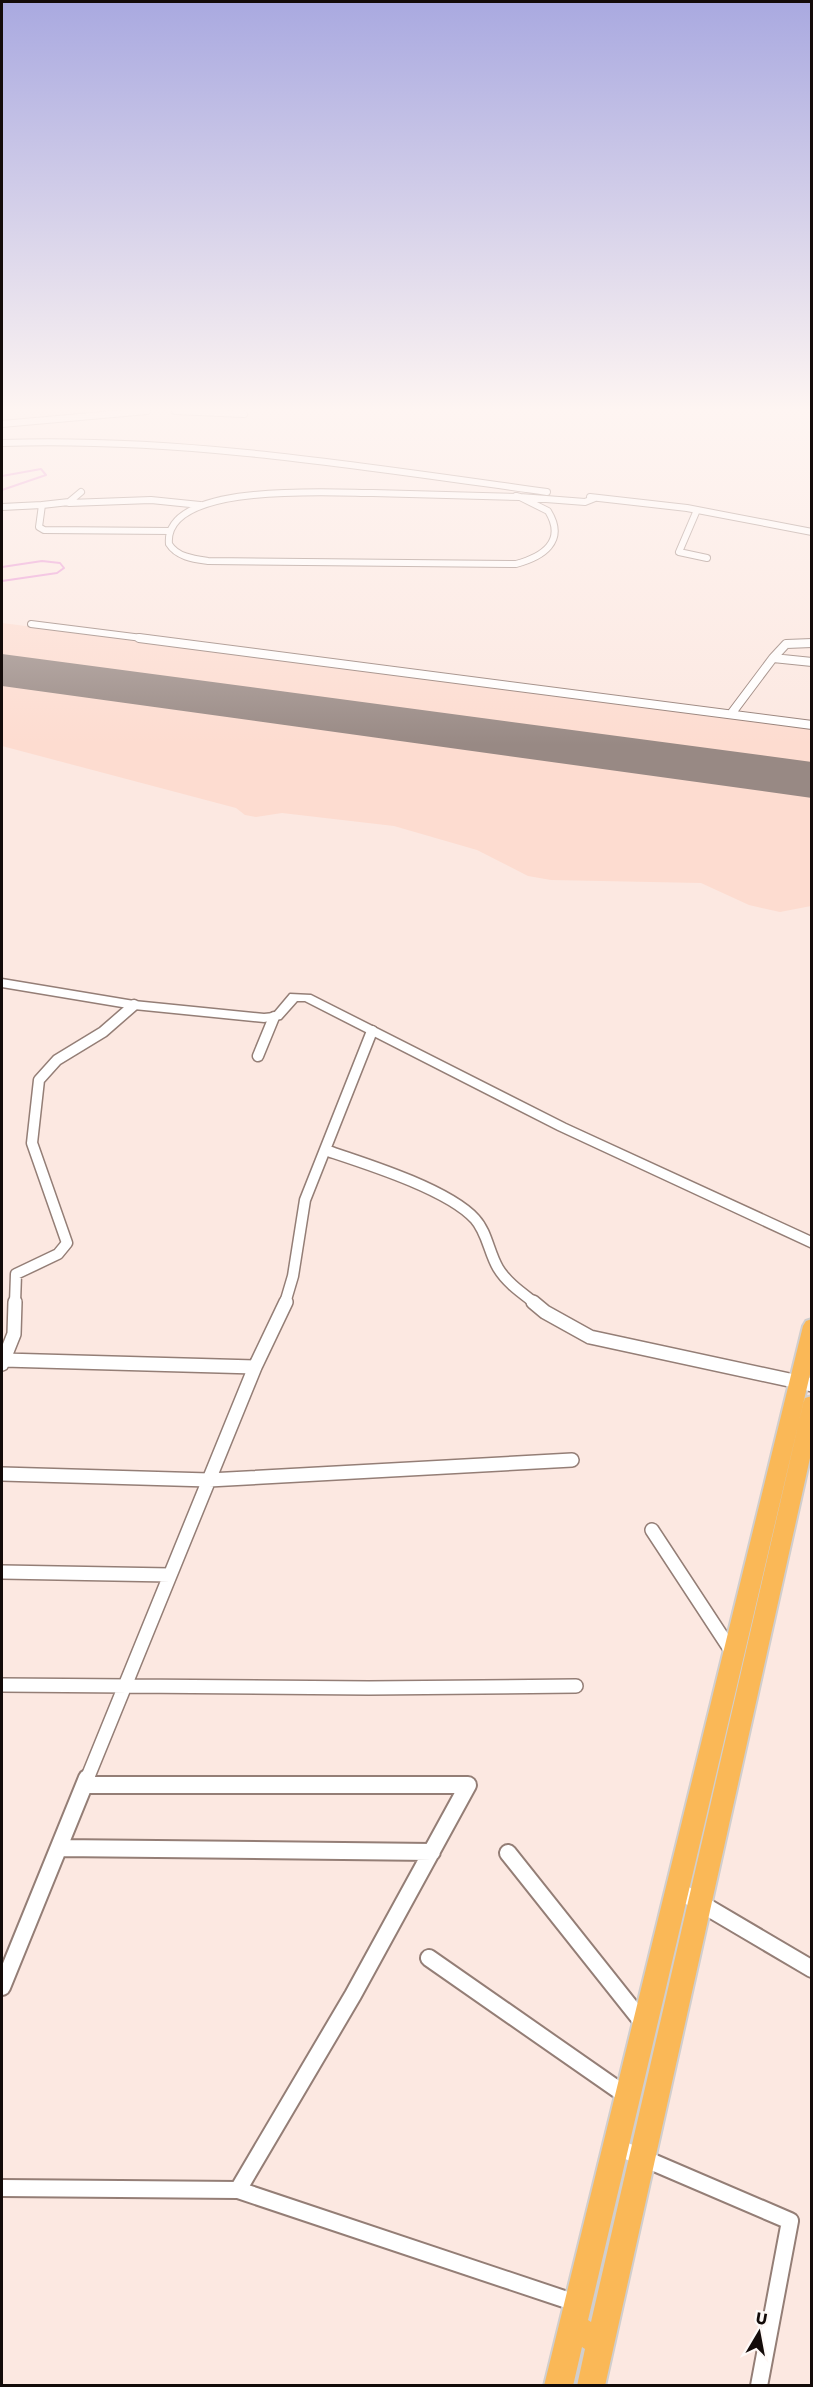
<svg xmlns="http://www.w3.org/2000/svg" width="813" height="2387" font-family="Poppins,sans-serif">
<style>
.built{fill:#fddcd0}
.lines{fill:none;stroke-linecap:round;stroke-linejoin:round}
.stream{stroke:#ea99d5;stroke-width:2}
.runway{fill:#988984;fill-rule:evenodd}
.minor-far4-casing{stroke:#947e76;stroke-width:8}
.minor-far3-casing{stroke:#947e76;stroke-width:10}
.minor-far2-casing{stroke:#947e76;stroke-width:13}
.minor-far1-casing{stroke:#947e76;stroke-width:16}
.minor-casing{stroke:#947e76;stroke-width:20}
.tertiary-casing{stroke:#947e76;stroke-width:3}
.trunk-casing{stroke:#d0cece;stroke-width:4}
.minor-far4{stroke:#fff;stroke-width:6}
.minor-far3{stroke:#fff;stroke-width:8}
.minor-far2{stroke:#fff;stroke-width:10}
.minor-far1{stroke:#fff;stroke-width:13}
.minor{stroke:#fff;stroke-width:16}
.tertiary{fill:#fff;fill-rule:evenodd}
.trunk{fill:#fab857;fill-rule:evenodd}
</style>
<rect width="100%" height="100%" fill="#fce8e1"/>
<path class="built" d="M 2,623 L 811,726 L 811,906 L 780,912 L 749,905 L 701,883 L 551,880 L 528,876 L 477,850 L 394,826 L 282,813 L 256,817 L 245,815 L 236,808 L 2,746 Z"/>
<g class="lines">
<path class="stream" d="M 2,476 L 41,469 L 46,475 L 2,490
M 2,567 L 42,561 L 60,563 L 64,568 L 57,573 L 2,581"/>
<path class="runway" d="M 2,654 L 812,762 L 812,798 L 2,686 Z"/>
<defs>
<path id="minor-far4" d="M 175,411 L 244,414 L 238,411
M 2,424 L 147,411
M 2,443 C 184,437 367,467 547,492
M 373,493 L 520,497 L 548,511 C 567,542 542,557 516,564 L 208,561 C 194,559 177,557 169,544 C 163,481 333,493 373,493 Z
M 516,496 L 520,497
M 520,497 L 585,502 L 595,498
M 590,497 L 687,508 L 812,532
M 69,503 L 151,500 L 200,505
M 42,505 L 69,502 L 81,492
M 2,507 L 42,505 L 39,527 L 44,530 L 170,531
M 697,510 L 679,552 L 707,558
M 31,624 L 150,639"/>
<path id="minor-far3" d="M 139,638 L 812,725
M 812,643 L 786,644 L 773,658 L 812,662
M 731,714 L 773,658"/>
<path id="minor-far2" d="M 258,1056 L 274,1017
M 325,1150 C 364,1163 448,1189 475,1219 C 487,1232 489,1253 498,1268 C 507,1283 522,1293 535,1303
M 15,1303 L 16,1274 L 58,1254 L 67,1243 L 32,1143 L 39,1080 L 57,1060 L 103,1032 L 134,1005
M 285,1303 L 293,1276 L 305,1200 L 372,1031"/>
<path id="minor-far1" d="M 533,1302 L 545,1312 L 590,1337 L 812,1385
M 4,1360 L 255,1367
M 2,1364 L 14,1334 L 15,1302
M 2,1474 L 209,1480 L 572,1460
M 652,1530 L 732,1652
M 2,1572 L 170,1575
M 2,1685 L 369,1688 L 576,1686
M 87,1779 L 255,1367 L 286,1302"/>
<path id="minor" d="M 85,1785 L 468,1785 L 353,1995 L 238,2190
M 59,1848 L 432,1852
M 508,1853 L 644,2024
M 678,1890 L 812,1969
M 429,1958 L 627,2096
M 2,1987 L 87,1778
M 615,2146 L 790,2221 L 759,2386
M 2,2188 L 238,2190 L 576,2303"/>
<path id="tertiary" d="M 2,979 L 134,1001 L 264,1014 L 274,1013 L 290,994 L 311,995 L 566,1124 L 812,1237 L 812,1248 L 558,1130 L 305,1001 L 297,1001 L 281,1019 L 264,1022 L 134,1009 L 2,987 Z"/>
<path id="trunk" d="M 812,1319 L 812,1366 L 588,2320 L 591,2322 L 803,1404 L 805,1398 L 812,1396 L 812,1449 L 605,2386 L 577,2386 L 585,2349 L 582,2347 L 573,2386 L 544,2386 L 803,1326 L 806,1321 Z"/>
</defs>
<use href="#minor-far4" class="minor-far4-casing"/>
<use href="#minor-far3" class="minor-far3-casing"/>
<use href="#minor-far2" class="minor-far2-casing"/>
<use href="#minor-far1" class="minor-far1-casing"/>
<use href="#minor" class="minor-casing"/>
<use href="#tertiary" class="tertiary-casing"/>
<use href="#trunk" class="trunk-casing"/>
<use href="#minor-far4" class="minor-far4"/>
<use href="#minor-far3" class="minor-far3"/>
<use href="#minor-far2" class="minor-far2"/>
<use href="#minor-far1" class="minor-far1"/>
<use href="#minor" class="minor"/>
<use href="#tertiary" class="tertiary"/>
<use href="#trunk" class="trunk"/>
</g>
<linearGradient id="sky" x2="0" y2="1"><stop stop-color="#a9a9e0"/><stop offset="0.55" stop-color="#fef5f2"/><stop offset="1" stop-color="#fef5f2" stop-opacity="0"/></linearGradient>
<rect width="813" height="745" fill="url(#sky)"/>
<rect width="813" height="2387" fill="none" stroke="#130b09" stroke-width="6"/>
<g transform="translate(759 2333) rotate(10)" stroke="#fef9f7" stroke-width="4.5" paint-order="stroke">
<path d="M0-4.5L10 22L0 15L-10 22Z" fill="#130b09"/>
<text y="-9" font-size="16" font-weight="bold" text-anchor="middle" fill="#130b09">U</text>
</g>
</svg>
